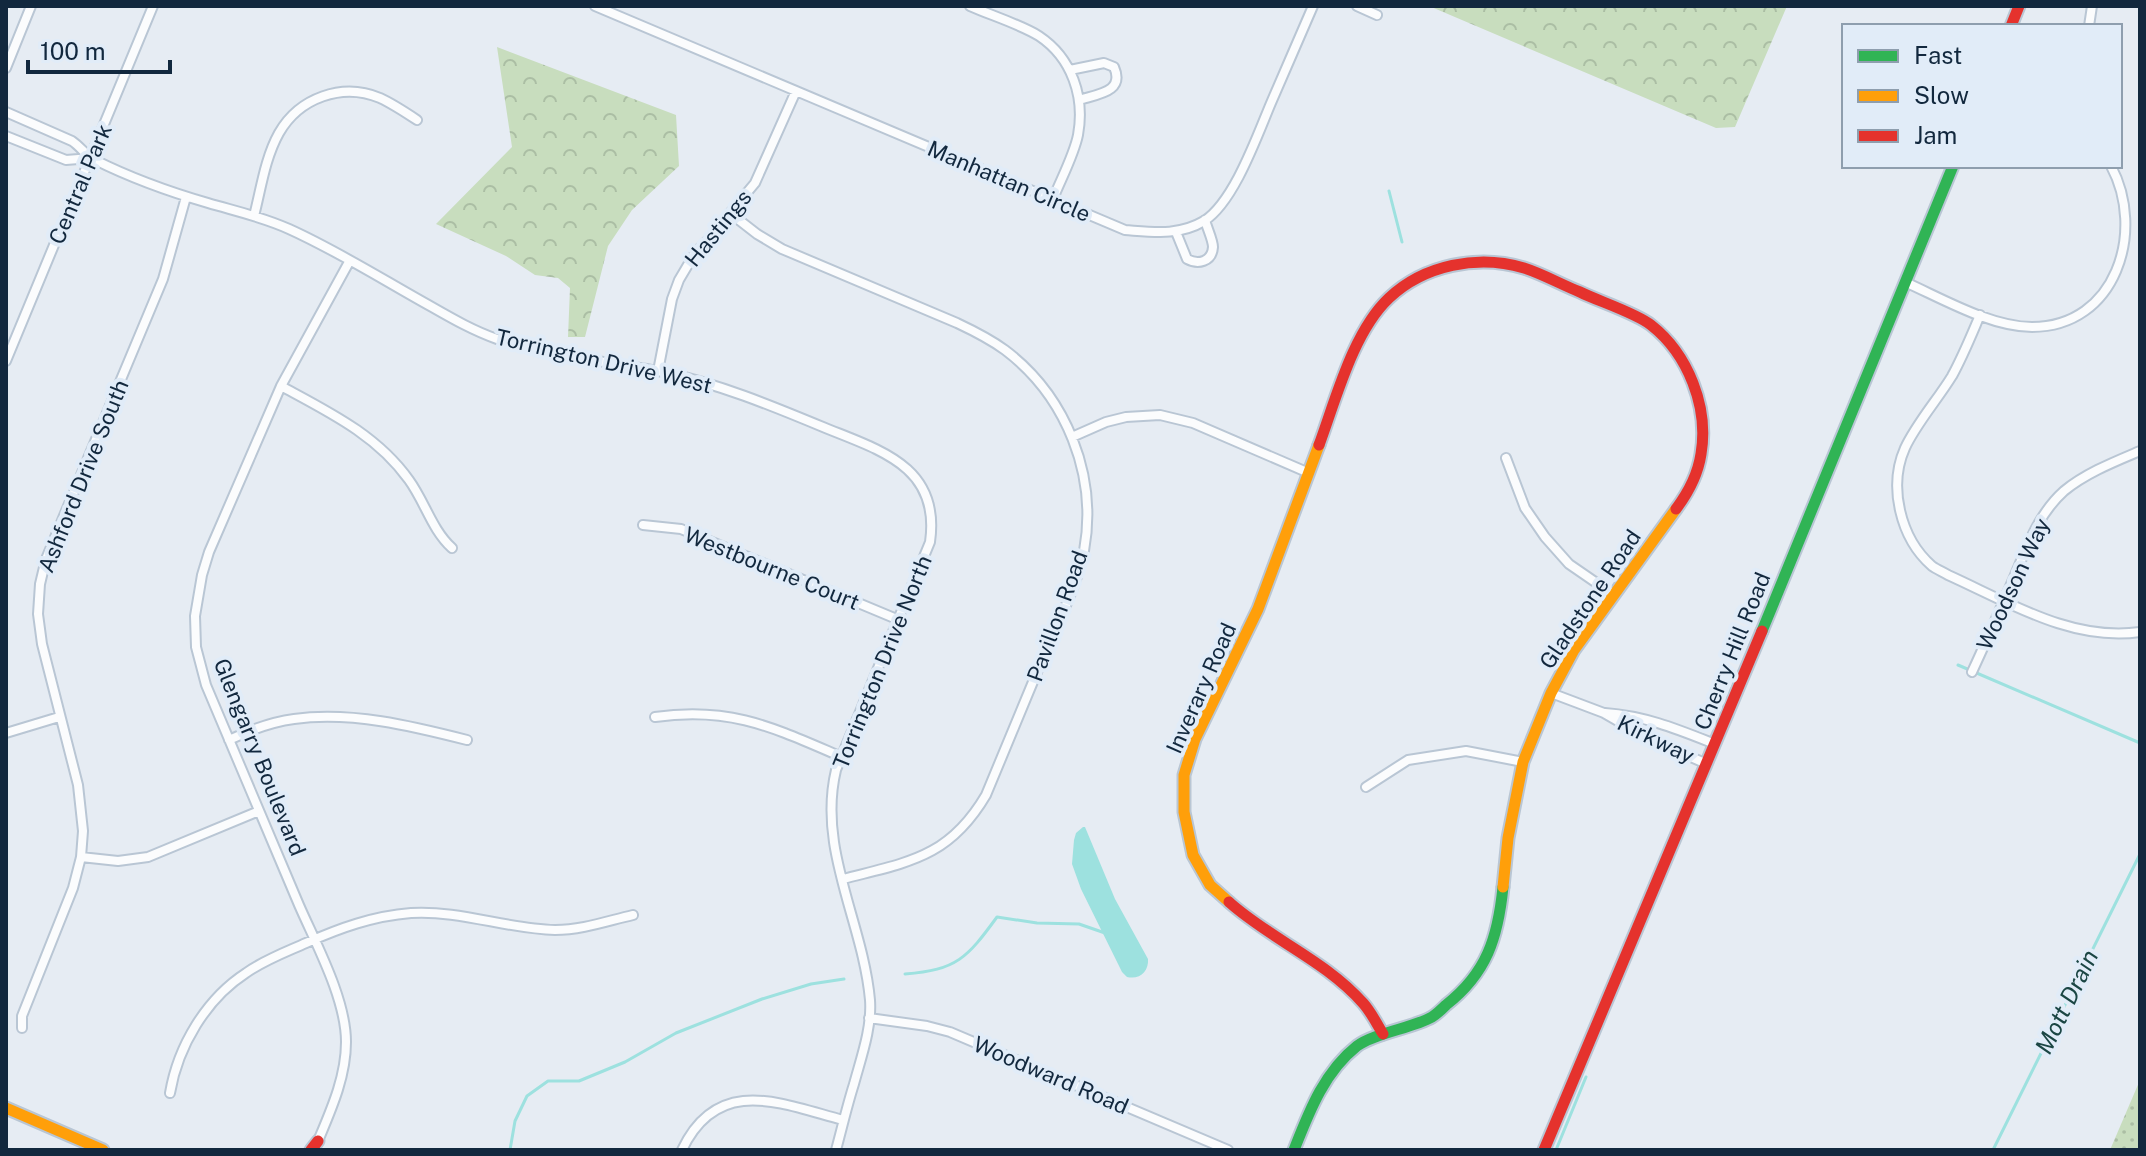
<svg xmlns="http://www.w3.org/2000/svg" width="2146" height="1156" font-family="'Public Sans',sans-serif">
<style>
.grass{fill:url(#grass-dots)}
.forest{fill:url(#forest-crowns)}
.water{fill:#9de1df}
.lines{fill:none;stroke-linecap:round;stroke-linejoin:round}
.stream{stroke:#9de1df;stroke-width:3}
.street-casing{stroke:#b9c6d4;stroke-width:12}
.fast-casing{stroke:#b9c6d4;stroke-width:15}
.slow-casing{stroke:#b9c6d4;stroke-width:15}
.jam-casing{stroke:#b9c6d4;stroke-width:15}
.street{stroke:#fbfcfd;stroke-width:8}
.fast{stroke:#30b455;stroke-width:11}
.slow{stroke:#ff9f0a;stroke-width:11}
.jam{stroke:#e5322d;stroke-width:11}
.labels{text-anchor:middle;stroke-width:8;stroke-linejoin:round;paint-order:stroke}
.street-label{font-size:22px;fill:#12283e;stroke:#e1ecf8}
.water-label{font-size:24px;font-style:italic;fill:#1b4644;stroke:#e1ecf8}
</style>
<defs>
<pattern id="grass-dots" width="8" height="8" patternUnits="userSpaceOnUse" patternTransform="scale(2)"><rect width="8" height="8" fill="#c8ddbe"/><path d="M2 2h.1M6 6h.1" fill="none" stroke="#abbea4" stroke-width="1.8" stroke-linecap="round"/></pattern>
<pattern id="forest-crowns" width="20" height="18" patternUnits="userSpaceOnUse" patternTransform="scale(2)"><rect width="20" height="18" fill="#c8ddbe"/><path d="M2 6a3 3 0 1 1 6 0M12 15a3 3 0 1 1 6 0" fill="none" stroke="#abbea4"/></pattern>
</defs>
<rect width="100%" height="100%" fill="#e6ecf3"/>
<path class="grass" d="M 2140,1080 L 2140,1150 L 2110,1150 Z"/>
<path class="forest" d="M 1429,6 L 1787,6 L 1735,127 L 1716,128 Z
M 497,47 L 676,115 L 679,166 L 632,210 L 608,246 L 585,337 L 568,337 L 570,288 L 558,278 L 535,275 L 506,256 L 436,224 L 512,147 Z"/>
<path class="water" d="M 1083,827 L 1085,827 L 1115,899 L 1148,959 C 1149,971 1140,980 1127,977 L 1122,972 L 1081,889 L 1072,864 L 1074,840 L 1076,833 Z"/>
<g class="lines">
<path class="stream" d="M 1389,191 L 1402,242
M 1958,665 L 2140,743
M 905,974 C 957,970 967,958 997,917 L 1037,923 L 1079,924 L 1105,933
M 510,1150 L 515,1121 L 527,1096 L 548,1081 L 579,1081 L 625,1062 L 676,1033 L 762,999 L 811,984 L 844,979
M 1556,1150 L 1586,1077
M 1993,1150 L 2140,854"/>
<defs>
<path id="street" d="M 595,6 L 1125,230 C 1153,232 1179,236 1204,221 C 1234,202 1257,136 1271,103 C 1285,71 1299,38 1313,6
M 970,6 C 990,15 1022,25 1039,36 C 1072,58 1085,97 1078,135 C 1074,155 1061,179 1053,199
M 1357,6 L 1377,15
M 2089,26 L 2092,6
M 6,68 L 31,6
M 1070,70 L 1104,63 L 1114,67 C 1125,92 1098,94 1079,100
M 6,112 L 72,141 C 81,147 86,156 95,160 C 131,178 170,192 208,203 C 235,211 263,217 289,229 C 338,251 385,281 432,307 C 453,319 474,331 497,339 C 549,357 609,361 663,372 C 719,384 770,405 823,427 C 879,450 941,466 930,542 L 836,770 C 817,849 863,922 870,1000 C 872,1028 861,1058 854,1084 C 847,1106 842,1128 836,1150
M 6,136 L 66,160 L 91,158
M 730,213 L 757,234 L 782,249 L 957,323 C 974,331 990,339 1005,350 C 1066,396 1098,475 1084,551 C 1077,585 1061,616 1047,648 C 1027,697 1006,746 986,795 C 949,858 908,862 843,879
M 254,216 C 261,189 265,158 279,133 C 299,98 342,82 380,98 C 393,104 405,112 417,120
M 1176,232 L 1187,259 C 1198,265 1212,262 1213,247 C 1213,240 1207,228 1205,220
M 1905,282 C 1943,299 1991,327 2032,327 C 2116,327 2146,231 2111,166
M 1980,315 C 1971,336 1963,356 1952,376 C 1938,399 1916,424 1905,448 C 1888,486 1900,538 1932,566 C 1936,569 1943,572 1948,575 C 2008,602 2072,642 2140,632
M 6,361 L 153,6
M 658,371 L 672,299 L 679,280 L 695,253 L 724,224 L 730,213 L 755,183 L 796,91
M 281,386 C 329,412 377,435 409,480 C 425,502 432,530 452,548
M 1072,437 L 1106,422 L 1126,417 L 1160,415 L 1193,423 L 1309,473
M 1506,458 L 1525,508 L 1545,537 L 1569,564 L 1614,595
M 643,525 L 681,529 L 899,620
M 1972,672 C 1986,642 1999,612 2012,582 C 2026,550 2037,515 2064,491 C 2086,473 2114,462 2140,451
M 1551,693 L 1604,713 L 1649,739 L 1707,764
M 1605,713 C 1646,716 1677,729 1715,744
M 655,717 C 731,706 774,728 842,757
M 6,733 L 59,717
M 229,740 C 250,730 271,722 294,719 C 351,711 412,726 467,740
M 1366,787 L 1408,760 L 1466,751 L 1523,762
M 81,857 L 118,861 L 148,857 L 259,811
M 869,1018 L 927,1026 L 950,1032 L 1228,1150
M 22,1028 L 22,1016 L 73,888 L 81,857 L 83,831 L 78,785 L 42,644 L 38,614 L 40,584 L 46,559 L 63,518 L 163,279 L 186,197
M 170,1093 C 178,1046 206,999 246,973 C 264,960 286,952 306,943 C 340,928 373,916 411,913 C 460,910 507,929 555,930 C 582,930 607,921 633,915
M 318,1141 C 331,1110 346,1077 346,1042 C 346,999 316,944 299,905 C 268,832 237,758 206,685 L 196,647 L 195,616 L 202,575 L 209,552 L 281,386 L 349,262
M 682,1150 C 718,1074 782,1104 843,1120"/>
<path id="fast" d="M 1762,631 L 1953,166
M 1294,1150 C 1309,1112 1324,1072 1357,1046 C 1374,1033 1413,1028 1432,1017 C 1437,1014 1442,1009 1446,1005 C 1487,973 1498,937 1503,887"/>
<path id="slow" d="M 1503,887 L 1508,838 L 1523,762 L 1551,693 L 1574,650 L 1676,509
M 1229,902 L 1210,885 L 1193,855 L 1184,812 L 1184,775 L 1195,739 L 1258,609 L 1319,445
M 6,1108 L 103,1150"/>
<path id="jam" d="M 2011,26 L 2019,6
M 1319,445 C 1336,399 1353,332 1389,298 C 1424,265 1478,254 1524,268 C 1543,274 1562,285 1580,292 C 1598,301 1636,313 1651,325 C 1688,354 1709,407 1701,454 C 1698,474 1688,493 1676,509
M 1229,902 C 1270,939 1325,960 1363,1003 C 1371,1012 1377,1024 1383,1034
M 311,1150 L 318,1141
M 1544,1150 L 1762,631"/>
</defs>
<use href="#street" class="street-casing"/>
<use href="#fast" class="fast-casing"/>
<use href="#slow" class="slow-casing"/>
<use href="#jam" class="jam-casing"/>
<use href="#street" class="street"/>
<use href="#fast" class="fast"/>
<use href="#slow" class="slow"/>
<use href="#jam" class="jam"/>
</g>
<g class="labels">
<g class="street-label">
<text transform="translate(1009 181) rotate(23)" y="8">Manhattan Circle</text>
<text transform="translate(80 184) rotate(-67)" y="8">Central Park</text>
<text transform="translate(718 228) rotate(-51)" y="8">Hastings</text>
<text transform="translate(604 361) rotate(13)" y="8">Torrington Drive West</text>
<text transform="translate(83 476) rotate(-68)" y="8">Ashford Drive South</text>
<text transform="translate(772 568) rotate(22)" y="8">Westbourne Court</text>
<text transform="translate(2013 584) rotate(-65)" y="8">Woodson Way</text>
<text transform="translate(1590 599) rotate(-56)" y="8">Gladstone Road</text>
<text transform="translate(1057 616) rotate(-70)" y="8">Pavillon Road</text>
<text transform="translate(1732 651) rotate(-68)" y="8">Cherry Hill Road</text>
<text transform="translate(882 662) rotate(-68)" y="8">Torrington Drive North</text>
<text transform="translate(1201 688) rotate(-66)" y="8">Inverary Road</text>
<text transform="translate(1656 739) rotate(26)" y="8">Kirkway</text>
<text transform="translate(260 757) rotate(68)" y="8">Glengarry Boulevard</text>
<text transform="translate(1051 1075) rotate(23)" y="8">Woodward Road</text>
</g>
<g class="water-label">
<text transform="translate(2067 1002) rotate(-64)" y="8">Mott Drain</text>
</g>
</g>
<rect width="2146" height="1156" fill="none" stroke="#12283e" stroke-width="16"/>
<rect x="1842" y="24" width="280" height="144" fill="#e1ecf8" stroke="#8e9eae" stroke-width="2"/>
<rect x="1858" y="50" width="40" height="12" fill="#30b455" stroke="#8e9eae" stroke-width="2"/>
<text x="1914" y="64" font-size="24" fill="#12283e">Fast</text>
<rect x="1858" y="90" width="40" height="12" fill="#ff9f0a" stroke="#8e9eae" stroke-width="2"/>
<text x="1914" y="104" font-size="24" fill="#12283e">Slow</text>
<rect x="1858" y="130" width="40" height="12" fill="#e5322d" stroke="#8e9eae" stroke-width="2"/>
<text x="1914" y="144" font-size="24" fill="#12283e">Jam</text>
<path d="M28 60v12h142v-12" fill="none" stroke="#12283e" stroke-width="4"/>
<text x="40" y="60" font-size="24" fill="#12283e" stroke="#e1ecf8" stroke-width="6" paint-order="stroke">100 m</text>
</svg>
